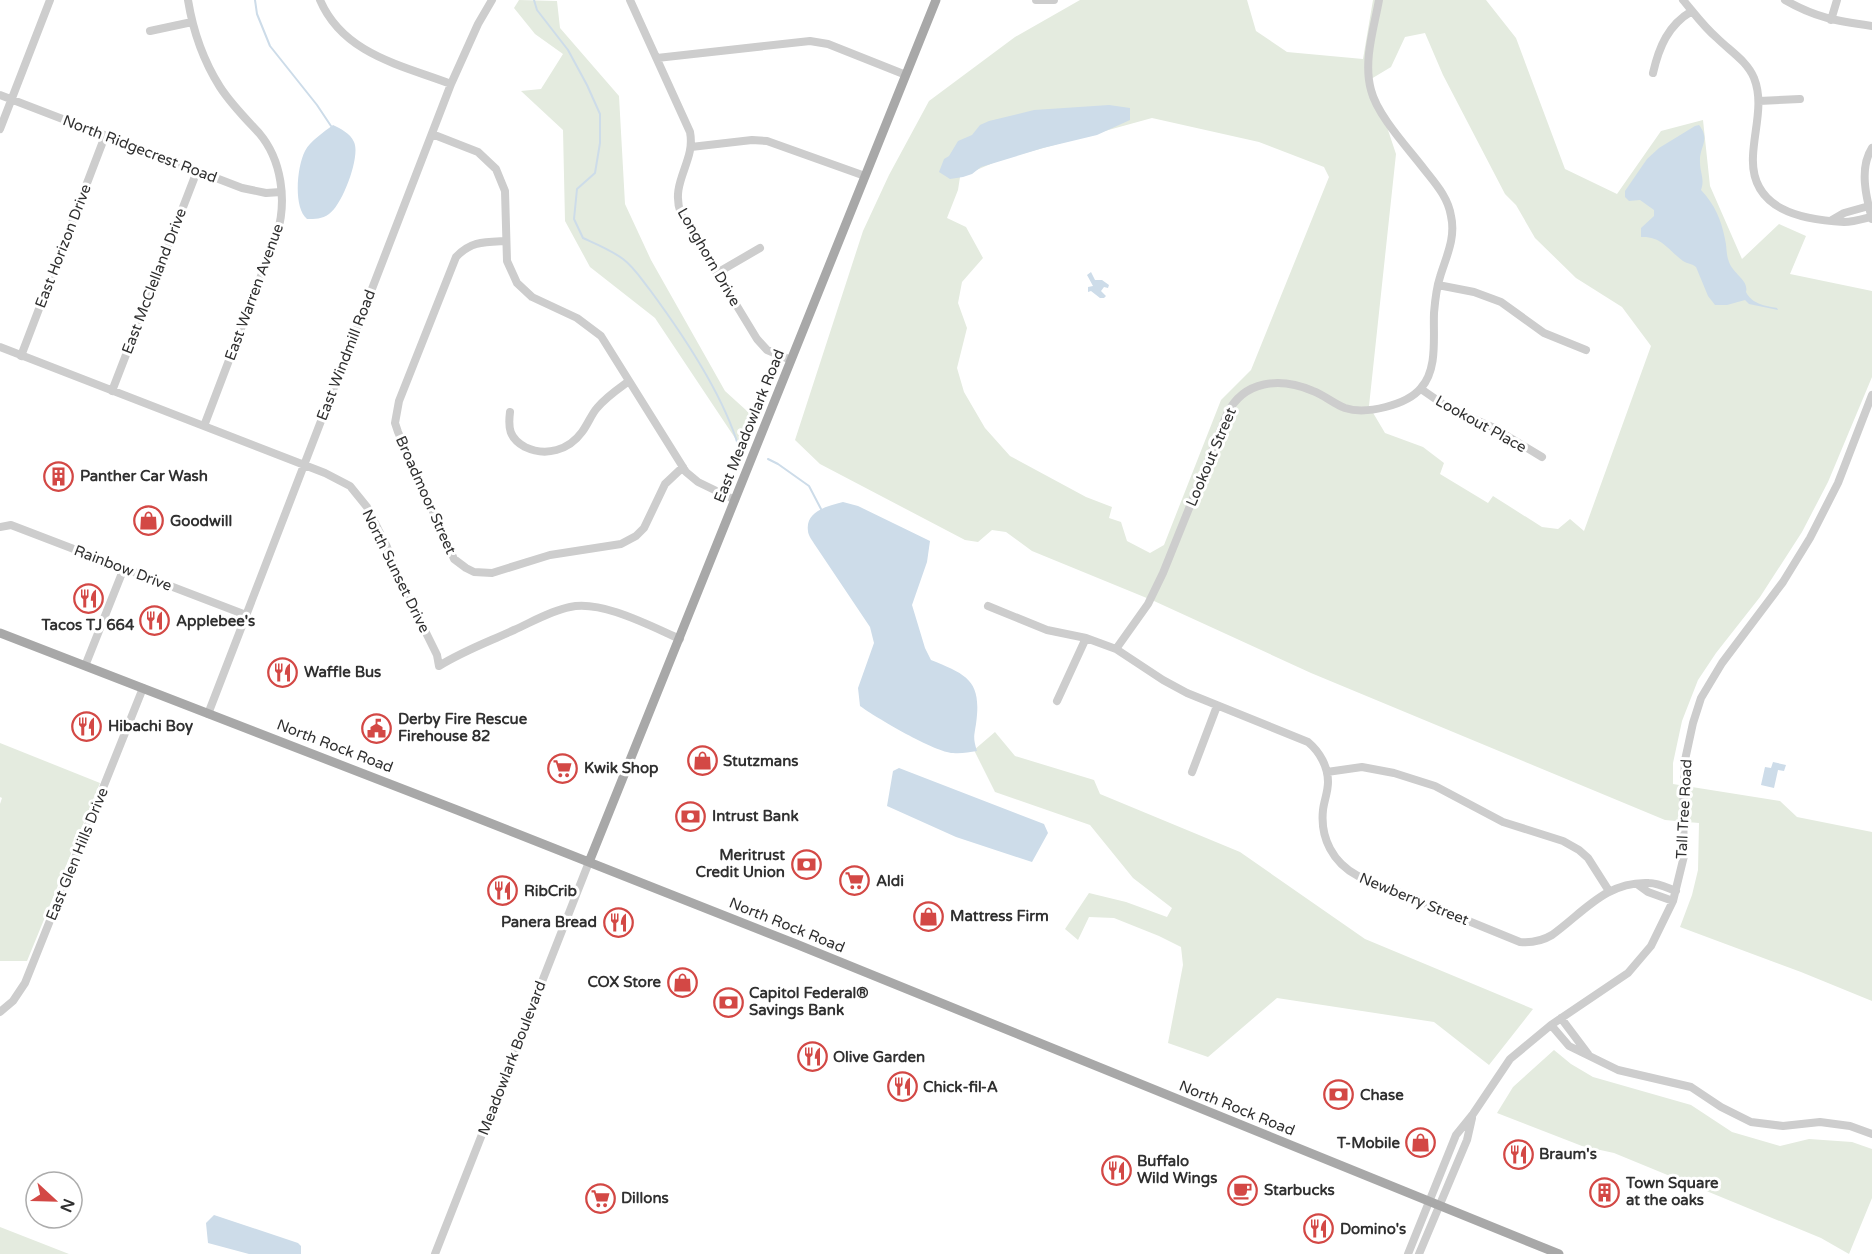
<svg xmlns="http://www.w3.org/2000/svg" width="1872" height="1254" font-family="'Varela Round',sans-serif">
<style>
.green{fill:#e4ebdf;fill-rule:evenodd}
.water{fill:#cddce9}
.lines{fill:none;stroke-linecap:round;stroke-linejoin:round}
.stream{stroke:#cddce9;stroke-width:2}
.minor{stroke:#cdcdcd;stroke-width:8}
.major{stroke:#a8a8a8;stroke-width:9}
.labels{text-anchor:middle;stroke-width:6;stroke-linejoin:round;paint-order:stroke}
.street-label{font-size:15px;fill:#303030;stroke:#fff}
.poi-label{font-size:15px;font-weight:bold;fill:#303030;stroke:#fff;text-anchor:start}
</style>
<rect width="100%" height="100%" fill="#fff"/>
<path class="green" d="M 519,0 L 557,1 L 560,28 L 619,96 L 625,204 L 651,260 L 725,391 L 758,421 L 743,450 L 655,318 L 590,267 L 565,221 L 563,130 L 521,91 L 541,89 L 563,54 L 535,34 L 514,8 Z
M 1080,0 L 1247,0 L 1256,31 L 1287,52 L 1363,59 L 1373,0 L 1486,0 L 1516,38 L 1565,169 L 1617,194 L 1661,131 L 1703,120 L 1710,186 L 1742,259 L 1779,224 L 1806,236 L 1790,274 L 1872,291 L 1872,377 L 1828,482 L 1802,532 L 1760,597 L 1716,653 L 1698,680 L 1682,721 L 1673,763 L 1673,784 L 1780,801 L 1797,817 L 1872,832 L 1872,1001 L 1801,972 L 1680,927 L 1692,895 L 1698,870 L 1699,823 L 1665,820 L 1311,673 L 1154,601 L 1032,551 L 1006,532 L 992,530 L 978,542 L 965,540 L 820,464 L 795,440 L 863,231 L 889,175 L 929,101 L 1015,37 ZM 1425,33 L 1443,75 L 1505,194 L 1516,205 L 1535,238 L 1576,278 L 1622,307 L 1651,346 L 1584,531 L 1570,519 L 1558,529 L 1542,527 L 1493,496 L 1488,503 L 1440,474 L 1444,463 L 1423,447 L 1385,433 L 1369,406 L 1396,154 L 1371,79 L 1391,67 L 1405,37 ZM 1152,118 L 1259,142 L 1324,167 L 1329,177 L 1251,370 L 1221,400 L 1164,545 L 1150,553 L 1127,541 L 1121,522 L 1109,518 L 1112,507 L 1086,497 L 1010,456 L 985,428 L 964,392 L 957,368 L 967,328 L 958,303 L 962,282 L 983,258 L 966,227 L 947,218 L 958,190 L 960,177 L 1000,160 Z
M 995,732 L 1015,756 L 1094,780 L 1100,794 L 1240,852 L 1365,939 L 1533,1009 L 1489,1065 L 1434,1022 L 1277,998 L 1208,1057 L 1168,1043 L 1183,965 L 1181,947 L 1159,936 L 1114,918 L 1089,917 L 1078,940 L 1065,929 L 1089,893 L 1126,902 L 1167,917 L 1172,908 L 1133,878 L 1090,825 L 995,792 L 974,750 Z
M 0,743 L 100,783 L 27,961 L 0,961 L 0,804 L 2,798 L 0,797 Z
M 1554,1050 L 1571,1064 L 1593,1077 L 1691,1105 L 1732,1132 L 1780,1146 L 1809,1139 L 1852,1142 L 1872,1149 L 1872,1198 L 1849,1254 L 1821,1238 L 1614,1153 L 1582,1146 L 1497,1113 L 1513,1087 Z
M 0,1227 L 69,1254 L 0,1254 Z"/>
<path class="water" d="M 1109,105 L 1130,108 L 1130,120 L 1097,135 L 1043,148 L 981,167 L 972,174 L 963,177 L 950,179 L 939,172 L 944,159 L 949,156 L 958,141 L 972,135 L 980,125 L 989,121 L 1034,110 Z
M 333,125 C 341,129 350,133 354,142 C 361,156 342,206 329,214 C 322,219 315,219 307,219 C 293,208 297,166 305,151 C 310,141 324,132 333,125 Z
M 1699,125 C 1711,140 1699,147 1700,162 C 1700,173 1705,179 1701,190 C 1715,205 1721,219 1725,239 C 1727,247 1726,255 1729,262 C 1734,275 1749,280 1746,292 C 1752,304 1765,306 1777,308 L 1778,310 L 1749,304 L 1745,300 L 1727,305 L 1715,305 L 1708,296 L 1696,267 C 1691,263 1688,264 1683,261 C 1668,250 1662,236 1641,237 L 1641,228 L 1654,216 L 1654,210 L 1640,200 L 1629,201 L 1625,197 L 1625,191 L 1647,159 L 1659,148 L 1695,126 Z
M 1091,272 L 1095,280 L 1102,280 L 1109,285 L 1108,288 L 1104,287 L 1101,291 L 1106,296 L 1104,298 L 1100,298 L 1091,291 L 1088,292 L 1088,287 L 1093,286 L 1087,275 Z
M 843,502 L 858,506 L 930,541 L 927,562 L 912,605 L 925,648 L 931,660 C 968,675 982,681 976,724 C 974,737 973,738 977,751 C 969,752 961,754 953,753 C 936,753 875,717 860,706 L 858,688 L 874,643 L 870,627 L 815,545 C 813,542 808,535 808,531 C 805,511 828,506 843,502 Z
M 1773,762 L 1786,765 L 1784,771 L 1778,770 L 1774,788 L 1761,785 L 1765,767 L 1771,768 Z
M 899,768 L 1044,824 L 1048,833 L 1032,862 L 956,837 L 887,806 L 893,771 Z
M 214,1215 L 298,1243 L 301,1246 L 301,1254 L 249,1254 L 208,1243 L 206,1223 Z"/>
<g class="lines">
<path class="stream" d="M 255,0 L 257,14 L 270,46 L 317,105 L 331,126
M 534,0 L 537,10 L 568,50 L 587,85 L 600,114 L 600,143 L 595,173 L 577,189 L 574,219 L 583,238 C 596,244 611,250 623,259 C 634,267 642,280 650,290 C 681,332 723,395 738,445 L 740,446
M 768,459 L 778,464 L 809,486 L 821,509"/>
<path class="minor" d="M 188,0 C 193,31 203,60 220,87 C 231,104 245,118 259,133 C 282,160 287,201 277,234 L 204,426
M 320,0 C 343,54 401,65 451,84
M 630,0 L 690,132 C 696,162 669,182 681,214 L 757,339 L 767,350 L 791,360
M 1036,0 L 1054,0
M 1683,0 C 1694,13 1704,27 1717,38 C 1730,51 1747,61 1754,78 C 1764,103 1754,130 1753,156 C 1750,210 1802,220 1844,222 C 1853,222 1863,219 1871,217
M 1785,0 C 1816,18 1837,21 1872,26
M 1831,20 L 1837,0
M 150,31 L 192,22
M 657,58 L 810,41 L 828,44 L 906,75
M 1653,73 C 1659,47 1668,25 1692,11
M 0,95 L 242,188 L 266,193 L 281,192
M 1759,101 L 1800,99
M 0,129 L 50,0
M 432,134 L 478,152 L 496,169 L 505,191 L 507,261 L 517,283 L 532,297 L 577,318 L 601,336 L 686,472 L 698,482 L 735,500
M 691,147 L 752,140 L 767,141 L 865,176
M 1872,148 C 1859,168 1866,197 1872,219
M 1832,220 L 1844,213 L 1869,206
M 506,241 C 485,242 471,241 456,257 L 399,401 L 395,423 L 398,432 L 454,559 L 466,568 L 474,572 L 492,573 L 550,555 L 621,544 L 636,536 L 644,528 L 665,484 L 683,467
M 717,273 L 760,248
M 1438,285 L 1474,292 L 1501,302 L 1544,333 L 1586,350
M 0,347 L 325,473 L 350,486 L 367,507 L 387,547 L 396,572 L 437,655 L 439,666 C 463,651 488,642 514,630 C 532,622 550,611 570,607 C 602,600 650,626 680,639
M 21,356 L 105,136
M 1421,389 L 1450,409 L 1492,427 L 1542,457
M 112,391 L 197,171
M 510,412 C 508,428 509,438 525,447 C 546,457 569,450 582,432 C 588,424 591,415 597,408 C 606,397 618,389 629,381
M 0,527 L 11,525 L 246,615
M 988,606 L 1047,630 L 1086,638 L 1116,649 L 1163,680 L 1187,693 L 1308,742 C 1320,752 1328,767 1328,782 C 1328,792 1324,801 1323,810 C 1320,838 1333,863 1358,876 L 1520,942 C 1532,943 1542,941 1552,935 C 1584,912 1606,881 1649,883 C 1658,883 1668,888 1676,891
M 1116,649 L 1148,604 L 1163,573 L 1227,414 C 1244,380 1280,377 1313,391 C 1324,395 1334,404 1345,408 C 1366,415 1407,405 1421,388 C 1438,369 1433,337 1434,313 C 1435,301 1436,289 1440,277 C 1446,257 1456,238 1451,216 C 1448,197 1435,183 1424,169 C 1408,148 1377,115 1371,90 C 1363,61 1374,28 1379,0
M 85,666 L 124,568
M 1057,701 L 1086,638
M 208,714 L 451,84 L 478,24 L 492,0
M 1192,772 L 1217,706
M 1327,772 L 1362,767 L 1394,773 L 1435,786 L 1503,822 L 1563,841 L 1579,850 L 1588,858 L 1609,891
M 1637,884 L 1648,892 L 1673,901
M 0,1012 L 13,1001 L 25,983 L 143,688
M 1561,1018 L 1588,1054
M 1551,1025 L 1569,1046 L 1618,1070 L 1691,1087 L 1721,1107 L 1751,1122 L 1783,1126 L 1820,1122 L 1850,1126 L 1872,1134
M 435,1254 L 589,862
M 1408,1254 L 1456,1135 L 1473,1114 L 1510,1059 L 1551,1025 L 1628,973 L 1651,946 L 1673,901 L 1684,856 L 1683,810 L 1685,760 L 1693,723 L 1701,698 L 1722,663 L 1783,582 L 1810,538 L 1838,483 L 1872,395
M 1419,1254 L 1467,1140 L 1472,1118"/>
<path class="major" d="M 0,633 L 457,810 L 796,944 L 1559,1254
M 589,862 L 936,0"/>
</g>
<defs>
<symbol id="building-ring" viewBox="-11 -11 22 22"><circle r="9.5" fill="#fff" stroke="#d34845" stroke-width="1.5"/><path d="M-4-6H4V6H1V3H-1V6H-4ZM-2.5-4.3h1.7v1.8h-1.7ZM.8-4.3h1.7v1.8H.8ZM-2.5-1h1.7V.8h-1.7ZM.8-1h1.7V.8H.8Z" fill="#d34845"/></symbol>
<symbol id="shop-ring" viewBox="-11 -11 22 22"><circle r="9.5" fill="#fff" stroke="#d34845" stroke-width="1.5"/><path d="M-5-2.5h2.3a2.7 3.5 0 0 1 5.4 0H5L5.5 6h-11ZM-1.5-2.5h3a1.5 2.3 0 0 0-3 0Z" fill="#d34845"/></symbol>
<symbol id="restaurant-ring" viewBox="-11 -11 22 22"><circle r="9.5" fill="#fff" stroke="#d34845" stroke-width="1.5"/><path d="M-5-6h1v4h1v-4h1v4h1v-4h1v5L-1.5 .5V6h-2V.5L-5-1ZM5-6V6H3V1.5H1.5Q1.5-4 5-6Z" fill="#d34845"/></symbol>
<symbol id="civic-ring" viewBox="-11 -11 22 22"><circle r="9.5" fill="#fff" stroke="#d34845" stroke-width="1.5"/><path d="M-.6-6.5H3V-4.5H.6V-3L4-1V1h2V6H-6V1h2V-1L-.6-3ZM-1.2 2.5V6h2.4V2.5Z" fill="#d34845"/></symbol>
<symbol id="supermarket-ring" viewBox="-11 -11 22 22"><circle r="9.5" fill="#fff" stroke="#d34845" stroke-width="1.5"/><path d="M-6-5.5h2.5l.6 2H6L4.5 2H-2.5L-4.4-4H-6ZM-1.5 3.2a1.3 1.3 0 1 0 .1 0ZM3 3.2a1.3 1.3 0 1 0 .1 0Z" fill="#d34845"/></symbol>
<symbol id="bank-ring" viewBox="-11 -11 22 22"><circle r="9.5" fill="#fff" stroke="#d34845" stroke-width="1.5"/><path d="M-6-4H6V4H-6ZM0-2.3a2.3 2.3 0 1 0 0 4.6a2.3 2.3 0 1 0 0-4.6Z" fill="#d34845"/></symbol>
<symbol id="cafe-ring" viewBox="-11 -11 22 22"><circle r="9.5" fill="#fff" stroke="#d34845" stroke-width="1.5"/><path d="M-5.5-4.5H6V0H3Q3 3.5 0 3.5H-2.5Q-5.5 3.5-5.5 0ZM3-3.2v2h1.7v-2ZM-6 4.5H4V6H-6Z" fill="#d34845"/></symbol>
</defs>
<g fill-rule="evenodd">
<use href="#building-ring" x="42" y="460" width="33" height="33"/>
<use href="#shop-ring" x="132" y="504" width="33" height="33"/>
<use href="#restaurant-ring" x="72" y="582" width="33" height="33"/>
<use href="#restaurant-ring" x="138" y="604" width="33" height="33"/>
<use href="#restaurant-ring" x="266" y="656" width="33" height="33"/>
<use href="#restaurant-ring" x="70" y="710" width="33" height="33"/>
<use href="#civic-ring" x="360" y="712" width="33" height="33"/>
<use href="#shop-ring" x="686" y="744" width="33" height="33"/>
<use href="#supermarket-ring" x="546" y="752" width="33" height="33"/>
<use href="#bank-ring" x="674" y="800" width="33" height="33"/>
<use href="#bank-ring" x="790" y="848" width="33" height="33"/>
<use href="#supermarket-ring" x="838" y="864" width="33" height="33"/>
<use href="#restaurant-ring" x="486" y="874" width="33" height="33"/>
<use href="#shop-ring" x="912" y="900" width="33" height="33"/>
<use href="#restaurant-ring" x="602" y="906" width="33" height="33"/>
<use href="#shop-ring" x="666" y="966" width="33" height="33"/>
<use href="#bank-ring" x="712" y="986" width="33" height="33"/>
<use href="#restaurant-ring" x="796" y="1040" width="33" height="33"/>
<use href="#restaurant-ring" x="886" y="1070" width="33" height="33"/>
<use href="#bank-ring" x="1322" y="1078" width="33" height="33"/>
<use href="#shop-ring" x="1404" y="1126" width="33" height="33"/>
<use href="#restaurant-ring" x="1502" y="1138" width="33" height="33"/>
<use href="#restaurant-ring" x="1100" y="1154" width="33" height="33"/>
<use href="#cafe-ring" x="1226" y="1174" width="33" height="33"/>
<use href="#building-ring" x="1588" y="1176" width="33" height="33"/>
<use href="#supermarket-ring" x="584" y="1182" width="33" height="33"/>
<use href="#restaurant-ring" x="1302" y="1212" width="33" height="33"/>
</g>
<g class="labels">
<g class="street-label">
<text transform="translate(140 149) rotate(21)" y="5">North Ridgecrest Road</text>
<text transform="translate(63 246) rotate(-69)" y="5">East Horizon Drive</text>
<text transform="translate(709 257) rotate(60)" y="5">Longhorn Drive</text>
<text transform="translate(154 281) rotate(-69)" y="5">East McClelland Drive</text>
<text transform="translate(254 292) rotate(-70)" y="5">East Warren Avenue</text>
<text transform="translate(346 355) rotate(-69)" y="5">East Windmill Road</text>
<text transform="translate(1481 424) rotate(29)" y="5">Lookout Place</text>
<text transform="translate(749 426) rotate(-68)" y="5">East Meadowlark Road</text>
<text transform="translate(1211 457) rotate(-67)" y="5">Lookout Street</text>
<text transform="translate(426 495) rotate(66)" y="5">Broadmoor Street</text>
<text transform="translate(123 568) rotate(21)" y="5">Rainbow Drive</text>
<text transform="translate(396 571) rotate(64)" y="5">North Sunset Drive</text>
<text transform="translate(335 746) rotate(21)" y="5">North Rock Road</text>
<text transform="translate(1684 809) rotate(-87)" y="5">Tall Tree Road</text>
<text transform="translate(77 854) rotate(-68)" y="5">East Glen Hills Drive</text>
<text transform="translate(1414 899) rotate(22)" y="5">Newberry Street</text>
<text transform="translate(787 925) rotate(22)" y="5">North Rock Road</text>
<text transform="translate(512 1058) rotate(-69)" y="5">Meadowlark Boulevard</text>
<text transform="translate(1237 1108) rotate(22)" y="5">North Rock Road</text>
</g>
<g class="poi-label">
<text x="80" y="481">Panther Car Wash</text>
<text x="170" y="526">Goodwill</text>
<text x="176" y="626">Applebee's</text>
<text x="88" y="630" text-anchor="middle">Tacos TJ 664</text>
<text x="304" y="677">Waffle Bus</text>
<text x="398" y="724">Derby Fire Rescue<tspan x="398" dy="17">Firehouse 82</tspan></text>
<text x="108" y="731">Hibachi Boy</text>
<text x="723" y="766">Stutzmans</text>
<text x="584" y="773">Kwik Shop</text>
<text x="712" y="821">Intrust Bank</text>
<text x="785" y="860" text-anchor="end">Meritrust<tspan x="785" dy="17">Credit Union</tspan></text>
<text x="876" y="886">Aldi</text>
<text x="524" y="896">RibCrib</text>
<text x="950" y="921">Mattress Firm</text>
<text x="597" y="927" text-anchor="end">Panera Bread</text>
<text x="661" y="987" text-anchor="end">COX Store</text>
<text x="749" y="998">Capitol Federal®<tspan x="749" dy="17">Savings Bank</tspan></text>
<text x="833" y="1062">Olive Garden</text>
<text x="923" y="1092">Chick-fil-A</text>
<text x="1360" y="1100">Chase</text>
<text x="1400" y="1148" text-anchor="end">T-Mobile</text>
<text x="1539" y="1159">Braum's</text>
<text x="1137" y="1166">Buffalo<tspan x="1137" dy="17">Wild Wings</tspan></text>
<text x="1626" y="1188">Town Square<tspan x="1626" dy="17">at the oaks</tspan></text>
<text x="1264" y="1195">Starbucks</text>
<text x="621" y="1203">Dillons</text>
<text x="1340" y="1234">Domino's</text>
</g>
</g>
<g transform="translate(54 1200) rotate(112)"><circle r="28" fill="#ffffff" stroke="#acacac" stroke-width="1.5"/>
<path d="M0-4.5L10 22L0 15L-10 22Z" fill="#d34845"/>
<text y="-9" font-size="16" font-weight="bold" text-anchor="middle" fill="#303030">N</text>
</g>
</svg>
